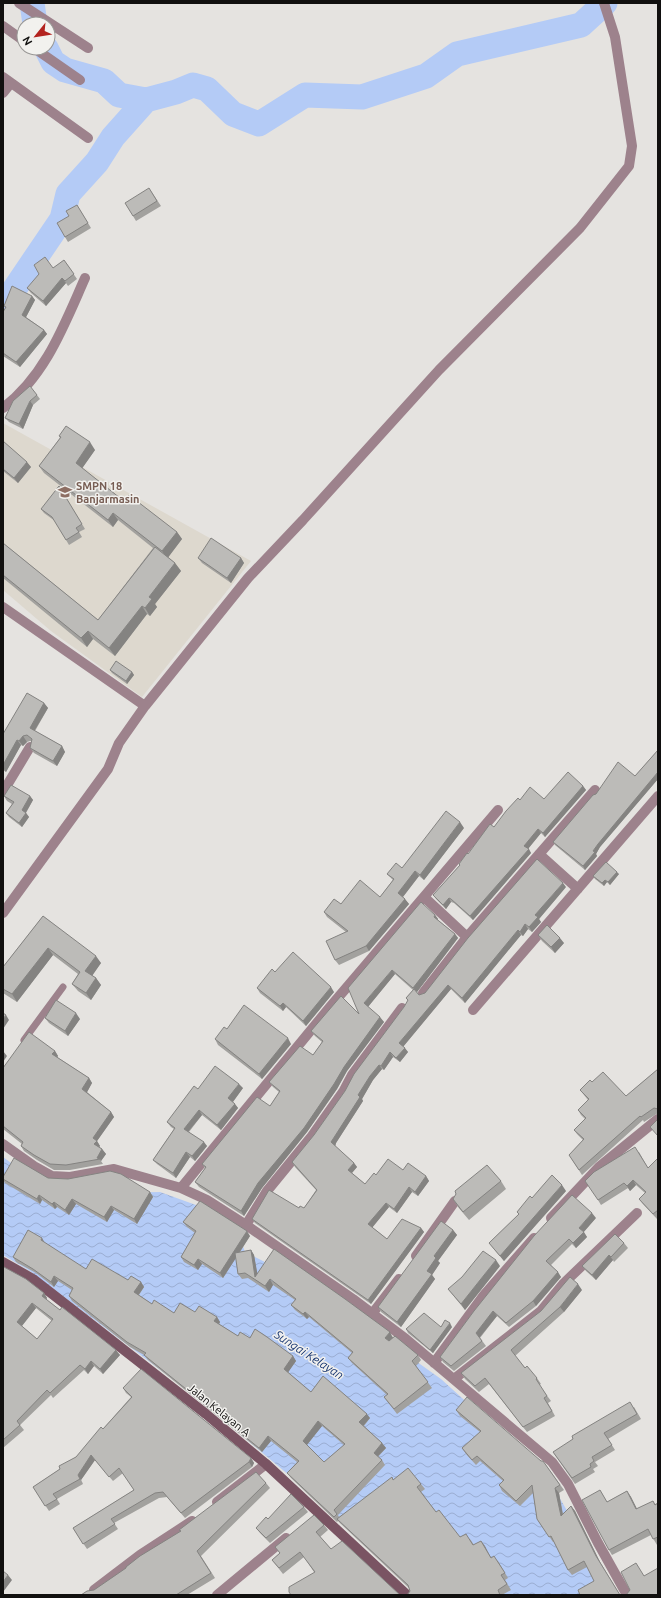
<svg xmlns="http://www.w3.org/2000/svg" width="661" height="1598" font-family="Ubuntu,sans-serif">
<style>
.built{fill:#ddd8ce}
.water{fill:url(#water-waves)}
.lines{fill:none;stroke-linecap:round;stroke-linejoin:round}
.river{stroke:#b4cbf6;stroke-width:25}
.lane{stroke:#9d828c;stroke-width:7}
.street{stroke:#9d828c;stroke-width:10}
.secondary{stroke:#7a5463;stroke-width:10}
.wall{fill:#a2a19e;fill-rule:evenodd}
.shaded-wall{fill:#848381}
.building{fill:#bcbbb8;stroke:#848381;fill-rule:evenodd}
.labels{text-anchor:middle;stroke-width:3;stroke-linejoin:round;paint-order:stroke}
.education-label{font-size:11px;font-weight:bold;fill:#785e54;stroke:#f2f1ee;text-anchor:start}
.street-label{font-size:11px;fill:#11100f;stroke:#f2f1ee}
.water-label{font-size:12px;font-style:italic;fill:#163571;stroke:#f2f1ee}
</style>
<defs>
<pattern id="water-waves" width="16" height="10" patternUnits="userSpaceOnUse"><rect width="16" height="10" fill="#b4cbf6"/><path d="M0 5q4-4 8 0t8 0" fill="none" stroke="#9aadd2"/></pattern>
</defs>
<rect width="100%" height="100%" fill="#e5e3e0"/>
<path class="built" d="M 3,423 L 251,561 L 142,697 L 51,631 L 3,590 Z"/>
<path class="water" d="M 3,1157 L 45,1188 L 72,1194 L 160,1192 L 196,1205 L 239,1235 L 245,1252 L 267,1263 L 278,1263 L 441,1379 L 494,1427 L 555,1490 L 616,1595 L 422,1595 L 303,1487 L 196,1397 L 30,1271 L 3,1255 Z"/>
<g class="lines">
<path class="river" d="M 32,3 L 35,24
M 46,48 L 53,62 L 65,70 L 104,81 L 119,95 L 146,100
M 3,306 L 62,219 L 68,194 L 97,162 L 113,137 L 146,100 L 176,92 L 193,85 L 207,89 L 233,114 L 259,124 L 305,95 L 362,97 L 426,76 L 457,54 L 581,25 L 605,3"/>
<path class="lane" d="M 24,1040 L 63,987"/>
<path class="street" d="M 19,3 L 88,48
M 3,26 L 24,41
M 34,48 L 80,80
M 3,77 L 88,138
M 3,93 L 11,83
M 3,408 C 46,375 64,325 85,278
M 3,607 L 145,706
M 3,792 L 30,747
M 539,854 L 578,889
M 424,897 L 467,937
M 3,913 L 108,769 L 119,743 L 145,706 L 248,578 L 303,520 L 439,370 L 580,228 L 629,166 L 632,146 L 615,37 L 604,3
M 423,993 L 467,937 L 595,790
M 473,1010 L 658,796
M 3,1144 L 34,1166 L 52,1176 L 70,1177 L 114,1169 L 181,1188 L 207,1200 L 246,1225 L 353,1299 L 406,1339 L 552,1462 L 568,1484 L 598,1543 L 627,1595
M 181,1188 L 330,1007 L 498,810
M 551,1218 L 599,1167 L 658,1119
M 246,1225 L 267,1191 L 312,1136 L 343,1092 L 352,1075 L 402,1008
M 416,1256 L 455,1201
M 372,1314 L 399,1279
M 434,1363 L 484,1295 L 534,1238
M 454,1379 L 541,1311 L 564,1283 L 637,1213
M 217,1502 L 266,1464
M 94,1590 L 140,1555 L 192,1521
M 217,1595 L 286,1538"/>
<path class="secondary" d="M 3,1262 L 33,1279 L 69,1307 L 206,1414 L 266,1464 L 407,1595"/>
</g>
<path class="wall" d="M 149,188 L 161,206 L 136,221 L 133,216 Z
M 77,205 L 91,228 L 68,242 L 65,237 L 69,216 Z
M 64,260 L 77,279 L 68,286 L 66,283 L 46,306 L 31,293 L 27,288 Z
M 32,296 L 35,300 L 26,317 L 44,330 L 47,334 L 20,367 L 3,356 L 3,312 L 5,308 L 4,306 Z
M 37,395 L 40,399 L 33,405 L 23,429 L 9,422 L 5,418 Z
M 59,436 L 95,450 L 82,468 L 125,502 L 177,532 L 182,539 L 168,557 L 175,563 L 181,571 L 155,604 L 157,607 L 150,616 L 147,614 L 115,656 L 93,639 L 87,647 L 3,578 L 3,543 L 98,620 L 153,548 L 118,520 L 113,527 L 44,473 L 39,466 L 60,438 Z
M 3,441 L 31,467 L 18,483 L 3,471 Z
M 62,491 L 85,529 L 79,532 L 82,537 L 69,545 L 55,521 L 44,513 L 41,509 Z
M 198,558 L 241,558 L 244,563 L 231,583 L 202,563 Z
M 110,670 L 132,672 L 134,675 L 127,684 L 112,673 Z
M 44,703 L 48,708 L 35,731 L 62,746 L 65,752 L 57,766 L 34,753 L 30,748 L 32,741 L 30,741 L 27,742 L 23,746 L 21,745 L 6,772 L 3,770 L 3,734 Z
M 658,750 L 658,779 L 600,847 L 596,854 L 597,856 L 585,870 L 555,845 L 553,842 L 635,776 Z
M 583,786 L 586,790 L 545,837 L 541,833 L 528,849 L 531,853 L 473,920 L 454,903 L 451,902 L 446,909 L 436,899 L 433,895 L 460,865 L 459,864 L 520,800 L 544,799 Z
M 4,796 L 30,796 L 33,800 L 26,813 L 29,817 L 22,827 L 9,817 L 6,813 L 12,804 L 7,801 Z
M 464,828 L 424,880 L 419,876 L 403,897 L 409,904 L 369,951 L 339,965 L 335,960 L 346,932 L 327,917 L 324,912 L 341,904 L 380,897 L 393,880 L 387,874 L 402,868 Z
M 619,874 L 610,885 L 607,882 L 604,886 L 595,879 L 593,876 Z
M 566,887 L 539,919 L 541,922 L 532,932 L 528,929 L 523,936 L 521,935 L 465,1003 L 451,989 L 403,1047 L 408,1052 L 400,1062 L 393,1057 L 384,1070 L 382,1069 L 373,1080 L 362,1099 L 363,1101 L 336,1143 L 335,1146 L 354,1163 L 357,1167 L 352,1173 L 365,1184 L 376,1175 L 403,1170 L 426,1176 L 429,1181 L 418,1196 L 412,1192 L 397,1213 L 389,1207 L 372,1227 L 387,1239 L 421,1228 L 424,1232 L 371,1304 L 255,1223 L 252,1219 L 299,1208 L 304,1208 L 316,1190 L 295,1167 L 292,1162 L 314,1135 L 408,1001 L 406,998 L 413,990 L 395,974 L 368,1007 L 384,1022 L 347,1071 L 337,1089 L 307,1132 L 262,1188 L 244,1216 L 199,1187 L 195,1182 L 205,1168 L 202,1164 L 270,1106 L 279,1092 L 273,1087 L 269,1082 L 313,1055 L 322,1042 L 315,1036 L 311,1031 L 359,1014 L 435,915 L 438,919 L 438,920 L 455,934 L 458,938 L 417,992 L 419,995 L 425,993 Z
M 43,916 L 101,963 L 92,975 L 96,978 L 101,985 L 91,1000 L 78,991 L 72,984 L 78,974 L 53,955 L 17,1002 L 3,993 L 3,967 Z
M 538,935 L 564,943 L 555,953 L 542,941 Z
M 275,972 L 334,992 L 306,1026 L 286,1007 L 283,1011 L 260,993 L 257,988 Z
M 45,1018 L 80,1019 L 68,1036 L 49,1023 Z
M 227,1029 L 291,1044 L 262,1079 L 218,1045 L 215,1039 Z
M 55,1051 L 58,1056 L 57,1057 L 89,1078 L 92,1083 L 87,1092 L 111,1112 L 114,1117 L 97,1141 L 100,1146 L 99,1147 L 102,1149 L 106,1154 L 101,1161 L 103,1164 L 70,1170 L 54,1170 L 37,1160 L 24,1151 L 21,1146 L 22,1144 L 3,1129 L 3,1068 Z
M 658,1069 L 658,1113 L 644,1122 L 643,1120 L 582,1175 L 569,1155 L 583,1140 L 577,1134 L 574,1130 L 585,1119 L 581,1115 L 578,1110 L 588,1100 L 580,1090 L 592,1082 L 626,1096 Z
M 243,1088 L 233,1102 L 238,1108 L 221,1130 L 202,1115 L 189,1132 L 207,1146 L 195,1161 L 190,1157 L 176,1178 L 157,1164 L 153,1160 L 174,1129 L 171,1127 L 167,1122 L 198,1089 Z
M 639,1152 L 648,1168 L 658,1161 L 658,1218 L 657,1219 L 643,1204 L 639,1199 L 645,1193 L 636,1185 L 630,1191 L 628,1188 L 601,1205 L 598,1200 Z
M 3,1177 L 48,1178 L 150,1192 L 153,1197 L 137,1224 L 114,1210 L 107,1222 L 76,1204 L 69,1215 L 57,1207 L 55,1209 L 42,1200 L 40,1204 L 5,1183 L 3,1180 Z
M 501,1181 L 506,1189 L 469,1220 L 458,1207 L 453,1199 L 456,1194 Z
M 566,1191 L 504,1261 L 489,1243 L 519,1214 L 517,1212 L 532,1198 Z
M 596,1218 L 583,1232 L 587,1237 L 576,1248 L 572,1244 L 551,1265 L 561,1277 L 536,1306 L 509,1327 L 497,1316 L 480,1338 L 486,1346 L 454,1371 L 443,1362 L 440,1357 L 474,1311 Z
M 183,1222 L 250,1236 L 240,1252 L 251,1250 L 254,1255 L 257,1274 L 393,1337 L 418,1355 L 421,1360 L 416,1366 L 432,1388 L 397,1414 L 384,1397 L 387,1395 L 352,1363 L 348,1358 L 352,1353 L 309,1317 L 307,1319 L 295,1310 L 291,1305 L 295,1300 L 273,1285 L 269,1292 L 248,1278 L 242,1279 L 238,1274 L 236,1258 L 223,1278 L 202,1264 L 198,1270 L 184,1262 L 181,1257 L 195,1233 L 187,1227 Z
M 453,1230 L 457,1235 L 438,1261 L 440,1263 L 432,1275 L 435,1279 L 401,1327 L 381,1312 L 378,1307 Z
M 624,1243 L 628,1248 L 614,1262 L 613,1260 L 596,1280 L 586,1271 L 582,1266 Z
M 13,1257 L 86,1269 L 128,1280 L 141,1282 L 144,1287 L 139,1295 L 152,1304 L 174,1313 L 195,1312 L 217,1317 L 220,1322 L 219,1324 L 238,1336 L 250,1338 L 293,1356 L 296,1361 L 288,1372 L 311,1392 L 370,1418 L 364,1426 L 382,1443 L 386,1448 L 378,1457 L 382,1460 L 385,1465 L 338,1515 L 339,1517 L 393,1480 L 421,1484 L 425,1489 L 421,1492 L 436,1512 L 460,1537 L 470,1539 L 474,1545 L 481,1541 L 491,1558 L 498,1561 L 508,1578 L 505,1580 L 511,1590 L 502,1595 L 405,1595 L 408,1594 L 410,1591 L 409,1588 L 341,1524 L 338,1521 L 337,1522 L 291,1478 L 287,1473 L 297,1462 L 271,1441 L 262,1452 L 148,1360 L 144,1355 L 130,1347 L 72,1301 L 69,1296 L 72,1290 L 58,1281 L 54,1287 L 36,1273 L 16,1262 ZM 322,1426 L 344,1445 L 324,1462 L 307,1445 Z
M 500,1266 L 465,1310 L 448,1289 Z
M 3,1268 L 44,1293 L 47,1298 L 46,1300 L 120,1355 L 103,1374 L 94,1366 L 88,1374 L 84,1370 L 53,1398 L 51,1395 L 20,1425 L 24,1430 L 3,1448 ZM 36,1308 L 52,1321 L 37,1339 L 22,1326 Z
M 582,1290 L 564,1312 L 515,1356 L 525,1368 L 537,1378 L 541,1384 L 539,1385 L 551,1401 L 548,1403 L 555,1416 L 527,1432 L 489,1384 L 479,1392 L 465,1379 L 461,1373 Z
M 441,1327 L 452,1327 L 433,1353 L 408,1333 L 406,1329 Z
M 123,1388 L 251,1458 L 254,1463 L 252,1467 L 185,1518 L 167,1497 L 159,1498 L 114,1523 L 118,1529 L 87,1549 L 73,1528 L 134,1490 L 123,1473 L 113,1481 L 95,1460 L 81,1480 L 83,1484 L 57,1499 L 60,1504 L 49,1511 L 33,1487 L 60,1469 L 76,1457 L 103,1429 L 131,1397 L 126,1393 Z
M 634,1407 L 641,1419 L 608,1439 L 615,1450 L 595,1462 L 598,1466 L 593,1469 L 595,1472 L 575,1484 L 553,1452 Z
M 456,1410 L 541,1461 L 543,1461 L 564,1490 L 559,1493 L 563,1514 L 571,1506 L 575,1511 L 600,1562 L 620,1595 L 594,1581 L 587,1567 L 572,1575 L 568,1570 L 554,1542 L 553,1542 L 537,1519 L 533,1493 L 520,1506 L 502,1491 L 499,1485 L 503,1481 L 480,1461 L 476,1465 L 466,1454 L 462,1448 L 480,1432 L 460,1416 Z
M 266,1483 L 270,1488 L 201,1556 L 215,1578 L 187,1595 L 81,1595 L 94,1590 Z
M 600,1490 L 607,1502 L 627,1491 L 631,1497 L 637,1509 L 653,1501 L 655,1504 L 658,1503 L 658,1544 L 657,1545 L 651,1535 L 612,1555 L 609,1550 Z
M 304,1507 L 308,1512 L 270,1543 L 260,1533 L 256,1528 L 268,1519 Z
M 324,1525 L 328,1530 L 320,1537 L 331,1549 L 399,1594 L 314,1572 L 304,1557 L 283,1574 L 272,1560 L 280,1553 L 275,1547 Z"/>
<path class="shaded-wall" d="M 62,278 L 66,283 L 46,306 L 43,301 Z
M 32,296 L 35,300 L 25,319 L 22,315 Z
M 44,330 L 47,334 L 20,367 L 16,362 Z
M 30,401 L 33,405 L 23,429 L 19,424 Z
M 90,442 L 95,450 L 81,470 L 76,463 Z
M 27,462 L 31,467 L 18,483 L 14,478 Z
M 113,513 L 118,520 L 113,527 L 108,520 Z
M 177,532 L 182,539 L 167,559 L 162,551 Z
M 241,558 L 244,563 L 231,583 L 227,578 Z
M 175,563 L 181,571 L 155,604 L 157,607 L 150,616 L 145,608 L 149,597 Z
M 142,606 L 147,614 L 115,656 L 109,648 Z
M 88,631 L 93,639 L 87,647 L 81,638 Z
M 132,672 L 134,675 L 127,684 L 126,681 Z
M 44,703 L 48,708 L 33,733 L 30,728 Z
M 23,736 L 27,742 L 23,746 L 19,741 Z
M 17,740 L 21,745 L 6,772 L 3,768 L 3,765 Z
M 62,746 L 65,752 L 57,766 L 53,761 Z
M 658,772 L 658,779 L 600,847 L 596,854 L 597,856 L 585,870 L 583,866 L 598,844 Z
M 583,786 L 586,790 L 545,837 L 543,833 Z
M 30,796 L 33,800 L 25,814 L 22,810 Z
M 26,813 L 29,817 L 22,827 L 19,823 Z
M 460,822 L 464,828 L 424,880 L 420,875 Z
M 538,829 L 541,833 L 527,850 L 524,846 Z
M 529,849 L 531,853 L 473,920 L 470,916 Z
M 415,871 L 419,876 L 402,898 L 398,893 Z
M 617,872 L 619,874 L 610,885 L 608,882 Z
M 605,880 L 607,882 L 604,886 L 602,883 Z
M 563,883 L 566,887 L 539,919 L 541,922 L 532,932 L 529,927 L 535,915 Z
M 449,898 L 451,902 L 446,909 L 443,905 Z
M 405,899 L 409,904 L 369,951 L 366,946 Z
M 435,915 L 438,919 L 437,922 L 434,917 Z
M 525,924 L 528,929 L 523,936 L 520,932 Z
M 518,930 L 521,935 L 465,1003 L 462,998 Z
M 455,934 L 458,938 L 417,992 L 413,988 Z
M 560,938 L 564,943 L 555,953 L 551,947 Z
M 48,948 L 53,955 L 17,1002 L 12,994 Z
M 96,956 L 101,963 L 90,979 L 85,971 Z
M 392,970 L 395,974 L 367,1008 L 364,1003 Z
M 96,978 L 101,985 L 91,1000 L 86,993 Z
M 448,985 L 451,989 L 402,1048 L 399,1043 Z
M 331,987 L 334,992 L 306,1026 L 303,1021 Z
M 283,1003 L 286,1007 L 283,1011 L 280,1006 Z
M 76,1013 L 80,1019 L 68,1036 L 65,1031 Z
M 6,1015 L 9,1020 L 3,1029 L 3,1019 Z
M 380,1017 L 384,1022 L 347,1071 L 337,1089 L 307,1132 L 262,1188 L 244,1216 L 241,1211 L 258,1183 Z
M 288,1038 L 291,1044 L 262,1079 L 259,1074 Z
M 405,1048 L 408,1052 L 400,1062 L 396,1058 Z
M 3,1051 L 7,1056 L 3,1062 Z
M 55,1051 L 58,1056 L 56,1059 L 52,1054 Z
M 390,1052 L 393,1057 L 384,1070 L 381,1066 Z
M 379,1065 L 382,1069 L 373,1080 L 362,1099 L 363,1101 L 336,1143 L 335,1147 L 331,1142 L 333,1139 L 358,1095 L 370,1076 Z
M 89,1078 L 92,1083 L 86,1094 L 82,1089 Z
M 239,1084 L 243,1088 L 232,1103 L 228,1098 Z
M 235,1104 L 238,1108 L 221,1130 L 217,1125 Z
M 199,1110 L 202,1115 L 187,1133 L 184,1129 Z
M 111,1112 L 114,1117 L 97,1141 L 100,1146 L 98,1149 L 94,1144 L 93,1138 Z
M 204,1142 L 207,1146 L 195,1161 L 192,1156 Z
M 102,1149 L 106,1154 L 101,1161 L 100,1159 L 97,1158 Z
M 186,1152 L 190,1157 L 176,1178 L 173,1173 Z
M 354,1163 L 357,1167 L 351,1174 L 348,1170 Z
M 426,1176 L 429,1181 L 418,1196 L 415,1192 Z
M 633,1180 L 636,1185 L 630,1191 L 627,1186 Z
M 562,1185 L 566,1191 L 504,1261 L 500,1256 Z
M 409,1187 L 412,1192 L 397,1213 L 394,1209 Z
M 150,1192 L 153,1197 L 137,1224 L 134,1219 Z
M 39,1195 L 42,1200 L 40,1204 L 37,1199 Z
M 72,1199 L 76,1204 L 69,1215 L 65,1210 Z
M 54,1202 L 57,1207 L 55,1209 L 52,1204 Z
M 386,1203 L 389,1207 L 372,1228 L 368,1224 Z
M 111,1206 L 114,1210 L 107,1222 L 104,1217 Z
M 592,1213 L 596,1218 L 583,1233 L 579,1228 Z
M 421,1228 L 424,1232 L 371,1304 L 368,1300 Z
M 453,1230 L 457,1235 L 438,1261 L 440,1263 L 432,1275 L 435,1279 L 401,1327 L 397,1322 L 427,1271 L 434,1256 Z
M 247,1231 L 250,1236 L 223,1278 L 220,1273 Z
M 584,1232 L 587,1237 L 576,1248 L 573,1243 Z
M 42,1238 L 45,1243 L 41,1240 Z
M 251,1250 L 254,1255 L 259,1282 L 255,1277 Z
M 609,1255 L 613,1260 L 596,1280 L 592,1275 Z
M 198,1259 L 202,1264 L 198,1270 L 194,1265 Z
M 496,1260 L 500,1266 L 465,1310 L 461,1304 Z
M 558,1272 L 561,1277 L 536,1306 L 533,1301 Z
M 54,1276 L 58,1281 L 54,1287 L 51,1282 Z
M 270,1279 L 273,1285 L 269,1292 L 265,1286 Z
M 141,1282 L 144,1287 L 137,1297 L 134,1292 Z
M 578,1284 L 582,1290 L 564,1312 L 560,1307 Z
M 44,1293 L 47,1298 L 45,1301 L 42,1296 Z
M 32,1303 L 36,1308 L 21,1327 L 17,1322 Z
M 493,1311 L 497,1316 L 479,1338 L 476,1333 Z
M 305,1312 L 309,1317 L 307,1319 L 303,1314 Z
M 217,1317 L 220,1322 L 218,1326 L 214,1321 Z
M 450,1323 L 452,1327 L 433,1353 L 430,1350 Z
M 390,1332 L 393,1338 L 389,1343 L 385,1338 Z
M 116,1350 L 120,1355 L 103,1374 L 100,1369 Z
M 293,1356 L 296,1361 L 287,1374 L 284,1369 Z
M 91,1361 L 94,1366 L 88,1374 L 85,1369 Z
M 367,1414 L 370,1418 L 363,1426 L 359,1422 Z
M 318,1421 L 322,1426 L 306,1446 L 303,1441 Z
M 268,1436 L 271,1441 L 262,1452 L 259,1448 Z
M 382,1443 L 386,1448 L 377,1457 L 374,1453 Z
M 91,1455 L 95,1460 L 81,1480 L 83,1484 L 78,1475 Z
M 251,1458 L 254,1463 L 252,1467 L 249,1462 Z
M 555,1488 L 559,1493 L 564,1522 L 561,1516 Z
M 627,1491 L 631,1497 L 640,1515 L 636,1509 Z
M 571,1506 L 575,1511 L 600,1562 L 620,1595 L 596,1556 Z
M 481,1541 L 485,1546 L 494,1564 L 491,1558 Z
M 8,1575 L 12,1580 L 3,1592 L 3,1582 Z"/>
<path class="building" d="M 149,188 L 157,201 L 133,216 L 125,203 Z
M 77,205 L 88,223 L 65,237 L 57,223 L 69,216 L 66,211 Z
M 45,257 L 53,268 L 64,260 L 74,274 L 65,281 L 62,278 L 43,301 L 27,288 L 39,274 L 34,265 Z
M 12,286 L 32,296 L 22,315 L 44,330 L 16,362 L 3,353 L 3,312 L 6,307 L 4,306 Z
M 30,386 L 37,395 L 30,401 L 19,424 L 5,418 L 13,401 Z
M 66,426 L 90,442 L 76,463 L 125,502 L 129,495 L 177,532 L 162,551 L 113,513 L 108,520 L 39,466 L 61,437 L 59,436 Z
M 3,441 L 27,462 L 14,478 L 3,469 Z
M 59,486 L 82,524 L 76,528 L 79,532 L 66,540 L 52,517 L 41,509 Z
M 211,538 L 241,558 L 227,578 L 198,558 Z
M 3,543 L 98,620 L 155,547 L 175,563 L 149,597 L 152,599 L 145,608 L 142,606 L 109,648 L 88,631 L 81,638 L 3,575 Z
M 116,661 L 132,672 L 126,681 L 110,670 Z
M 27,693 L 44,703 L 30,728 L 62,746 L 53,761 L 30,748 L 32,739 L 27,735 L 23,736 L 19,741 L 17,740 L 3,765 L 3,734 Z
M 658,750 L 658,772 L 598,844 L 593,851 L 595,852 L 583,866 L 553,842 L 593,795 L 596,794 L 618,762 L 635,776 Z
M 568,772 L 583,786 L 543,833 L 538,829 L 524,846 L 529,849 L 470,916 L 451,899 L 449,898 L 443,905 L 433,895 L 460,865 L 459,864 L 467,853 L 468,854 L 490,824 L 494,827 L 506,811 L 518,798 L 520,800 L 530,787 L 544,799 Z
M 11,785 L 30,796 L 22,810 L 26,813 L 19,823 L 6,813 L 14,802 L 4,796 Z
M 446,811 L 460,822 L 420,875 L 415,871 L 398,893 L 405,899 L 366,946 L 335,960 L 326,941 L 348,931 L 324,912 L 334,899 L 341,904 L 360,880 L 380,897 L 394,879 L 387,874 L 396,863 L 402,868 Z
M 537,859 L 563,883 L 535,915 L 538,917 L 529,927 L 525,924 L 520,932 L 518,930 L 462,998 L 448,985 L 399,1043 L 405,1048 L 396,1058 L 390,1052 L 381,1066 L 379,1065 L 370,1076 L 358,1095 L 360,1097 L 333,1139 L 331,1142 L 354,1163 L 348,1170 L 365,1184 L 374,1173 L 376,1175 L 388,1159 L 403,1170 L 408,1163 L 426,1176 L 415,1192 L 409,1187 L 394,1209 L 386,1203 L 368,1224 L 387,1239 L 402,1219 L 421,1228 L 368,1300 L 252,1219 L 269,1190 L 299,1208 L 300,1206 L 304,1208 L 317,1190 L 292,1162 L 314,1135 L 345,1091 L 354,1074 L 404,1007 L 408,1000 L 406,998 L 414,989 L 419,995 L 425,993 L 468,938 Z
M 606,862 L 617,872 L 608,882 L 605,880 L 602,883 L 593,876 Z
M 421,902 L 435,915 L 434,917 L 455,934 L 413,988 L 392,970 L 364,1003 L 380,1017 L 344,1067 L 334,1084 L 304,1128 L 258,1183 L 241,1211 L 195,1182 L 206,1167 L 202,1164 L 257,1097 L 270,1106 L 280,1091 L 269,1082 L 300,1046 L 313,1055 L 323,1041 L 311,1031 L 341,996 L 359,1014 L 348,988 Z
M 43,916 L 96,956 L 85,971 L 96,978 L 86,993 L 72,984 L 80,972 L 48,948 L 12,994 L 3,989 L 3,967 Z
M 547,925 L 560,938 L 551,947 L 538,935 Z
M 293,952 L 331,987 L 303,1021 L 283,1003 L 280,1006 L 257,988 L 272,969 L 275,972 Z
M 56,1000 L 76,1013 L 65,1031 L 45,1018 Z
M 244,1005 L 288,1038 L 259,1074 L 215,1039 L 224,1027 L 227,1029 Z
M 3,1013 L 6,1015 L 3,1019 Z
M 29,1032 L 55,1051 L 52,1054 L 89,1078 L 82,1089 L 111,1112 L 93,1138 L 97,1141 L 94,1144 L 102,1149 L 97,1158 L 100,1159 L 66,1165 L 50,1164 L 34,1155 L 21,1146 L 23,1142 L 3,1126 L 3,1068 Z
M 215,1066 L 239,1084 L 228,1098 L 235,1104 L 217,1125 L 199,1110 L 184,1129 L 204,1142 L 192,1156 L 186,1152 L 173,1173 L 153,1160 L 175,1128 L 167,1122 L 194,1086 L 198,1089 Z
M 658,1069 L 658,1109 L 654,1108 L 641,1117 L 640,1116 L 579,1170 L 569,1155 L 584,1139 L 574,1130 L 586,1118 L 578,1110 L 589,1099 L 580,1090 L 590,1080 L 592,1082 L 603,1072 L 626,1096 Z
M 658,1119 L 658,1136 L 650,1127 Z
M 635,1147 L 648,1168 L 657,1159 L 658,1161 L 658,1210 L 653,1214 L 639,1199 L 646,1192 L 633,1180 L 627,1186 L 624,1183 L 598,1200 L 585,1181 L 594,1172 Z
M 14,1158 L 48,1178 L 68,1179 L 110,1171 L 121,1174 L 150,1192 L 134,1219 L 111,1206 L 104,1217 L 72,1199 L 65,1210 L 54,1202 L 52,1204 L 39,1195 L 37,1199 L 3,1179 L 3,1177 Z
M 487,1165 L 501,1181 L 463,1212 L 453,1199 L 456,1194 L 455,1191 Z
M 552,1175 L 562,1185 L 500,1256 L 489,1243 L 519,1214 L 517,1212 L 530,1196 L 532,1198 Z
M 572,1195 L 592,1213 L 579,1228 L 584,1232 L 573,1243 L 569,1239 L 546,1261 L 558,1272 L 533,1301 L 506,1323 L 493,1311 L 476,1333 L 482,1341 L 451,1366 L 440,1357 L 474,1311 L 534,1236 Z
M 200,1201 L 247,1231 L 220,1273 L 198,1259 L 194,1265 L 181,1257 L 196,1231 L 183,1222 Z
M 441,1221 L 453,1230 L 434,1256 L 436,1258 L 427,1271 L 432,1274 L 397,1322 L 378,1307 Z
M 28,1230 L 42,1238 L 41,1240 L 86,1269 L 92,1259 L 128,1280 L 131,1276 L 141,1282 L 134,1292 L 152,1304 L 154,1300 L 174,1313 L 180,1303 L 195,1312 L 199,1306 L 217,1317 L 214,1321 L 238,1336 L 240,1332 L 250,1338 L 255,1329 L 267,1337 L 293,1356 L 284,1369 L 311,1392 L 323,1376 L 367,1414 L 359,1422 L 382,1443 L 374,1453 L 382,1460 L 334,1510 L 337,1514 L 334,1517 L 287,1473 L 299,1461 L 268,1436 L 259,1448 L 144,1355 L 146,1353 L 127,1342 L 69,1296 L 73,1288 L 54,1276 L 51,1282 L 33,1269 L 13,1257 ZM 318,1421 L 345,1444 L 324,1462 L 303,1441 Z
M 615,1234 L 624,1243 L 611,1257 L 609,1255 L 592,1275 L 582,1266 Z
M 274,1249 L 345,1299 L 390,1332 L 385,1338 L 389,1341 L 395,1336 L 418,1355 L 412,1361 L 428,1382 L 394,1409 L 384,1397 L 388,1394 L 348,1358 L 353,1352 L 305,1312 L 303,1314 L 291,1305 L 296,1299 L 270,1279 L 265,1286 L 245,1273 L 238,1274 L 235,1253 L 251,1250 L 255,1277 Z
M 483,1251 L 496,1260 L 461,1304 L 448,1289 L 462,1277 Z
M 4,1267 L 26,1279 L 44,1293 L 42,1296 L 60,1310 L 62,1307 L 116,1350 L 100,1369 L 91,1361 L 85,1369 L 80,1365 L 50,1393 L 47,1390 L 17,1421 L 20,1425 L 3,1440 L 3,1268 ZM 32,1303 L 53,1319 L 37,1339 L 17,1322 Z
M 570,1277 L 578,1284 L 560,1307 L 511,1350 L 525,1368 L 527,1366 L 537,1378 L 536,1379 L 547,1396 L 544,1398 L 552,1411 L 523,1427 L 485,1378 L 475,1386 L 461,1373 L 541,1311 Z
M 424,1313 L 441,1327 L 445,1320 L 450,1323 L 430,1350 L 406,1329 Z
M 141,1369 L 251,1458 L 249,1462 L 181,1513 L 163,1492 L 155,1493 L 111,1519 L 115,1524 L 83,1544 L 73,1528 L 134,1490 L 119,1468 L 109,1477 L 91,1455 L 78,1475 L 80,1479 L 53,1494 L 57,1499 L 45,1506 L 33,1487 L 60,1469 L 59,1466 L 76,1457 L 101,1427 L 103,1429 L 132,1397 L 123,1388 Z
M 467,1397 L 541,1461 L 543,1461 L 560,1485 L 555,1488 L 561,1516 L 571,1506 L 596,1556 L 620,1595 L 580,1595 L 578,1590 L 594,1581 L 584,1561 L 568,1570 L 551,1536 L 549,1537 L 537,1519 L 532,1485 L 516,1501 L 499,1485 L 504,1480 L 477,1456 L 472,1460 L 462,1448 L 481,1431 L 456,1410 Z
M 630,1402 L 637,1414 L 604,1433 L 612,1445 L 592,1457 L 594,1461 L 590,1464 L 591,1467 L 572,1478 L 553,1452 L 573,1439 L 572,1436 Z
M 408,1468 L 421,1484 L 417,1487 L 436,1512 L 439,1510 L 460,1537 L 466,1534 L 473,1545 L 481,1541 L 491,1558 L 494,1556 L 505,1573 L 501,1575 L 507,1584 L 498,1590 L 500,1595 L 405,1595 L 408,1594 L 410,1591 L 408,1585 L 337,1519 L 392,1477 L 393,1480 Z
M 256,1472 L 266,1483 L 197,1551 L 211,1573 L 176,1595 L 81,1595 L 87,1591 L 94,1590 L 126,1568 L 126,1567 L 140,1556 L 181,1531 L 179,1530 Z
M 600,1490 L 607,1502 L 627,1491 L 636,1509 L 653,1501 L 655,1505 L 658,1503 L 658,1537 L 653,1539 L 648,1529 L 609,1550 L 582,1500 Z
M 291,1494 L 304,1507 L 266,1538 L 256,1528 L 266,1517 L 268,1519 Z
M 314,1515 L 324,1525 L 316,1532 L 331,1549 L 342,1541 L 400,1595 L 291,1595 L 289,1592 L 289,1587 L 315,1572 L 300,1552 L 279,1568 L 272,1560 L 280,1553 L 275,1547 Z
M 636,1563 L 644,1576 L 658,1568 L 658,1595 L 626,1595 L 630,1590 L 621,1572 Z
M 3,1571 L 8,1575 L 3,1582 Z"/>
<defs>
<symbol id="school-bare" viewBox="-9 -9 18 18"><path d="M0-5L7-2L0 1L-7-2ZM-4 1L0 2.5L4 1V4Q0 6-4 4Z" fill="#8d6e63" stroke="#f2f1ee" stroke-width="2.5" paint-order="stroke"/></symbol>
</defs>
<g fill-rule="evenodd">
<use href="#school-bare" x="55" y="482" width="20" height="20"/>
</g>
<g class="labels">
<g class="education-label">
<text x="76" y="490">SMPN 18<tspan x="76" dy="13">Banjarmasin</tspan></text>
</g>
<g class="street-label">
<text transform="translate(219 1410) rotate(39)" y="4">Jalan Kelayan A</text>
</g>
<g class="water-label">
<text transform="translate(309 1355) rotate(33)" y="4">Sungai Kelayan</text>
</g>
</g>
<rect width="661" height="1598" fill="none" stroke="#11100f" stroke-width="8"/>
<g transform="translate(36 36) rotate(240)"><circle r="19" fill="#f2f1ee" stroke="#989795"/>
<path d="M0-3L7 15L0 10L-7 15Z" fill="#b3231f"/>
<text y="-6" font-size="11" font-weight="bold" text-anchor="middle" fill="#11100f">N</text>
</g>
</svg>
